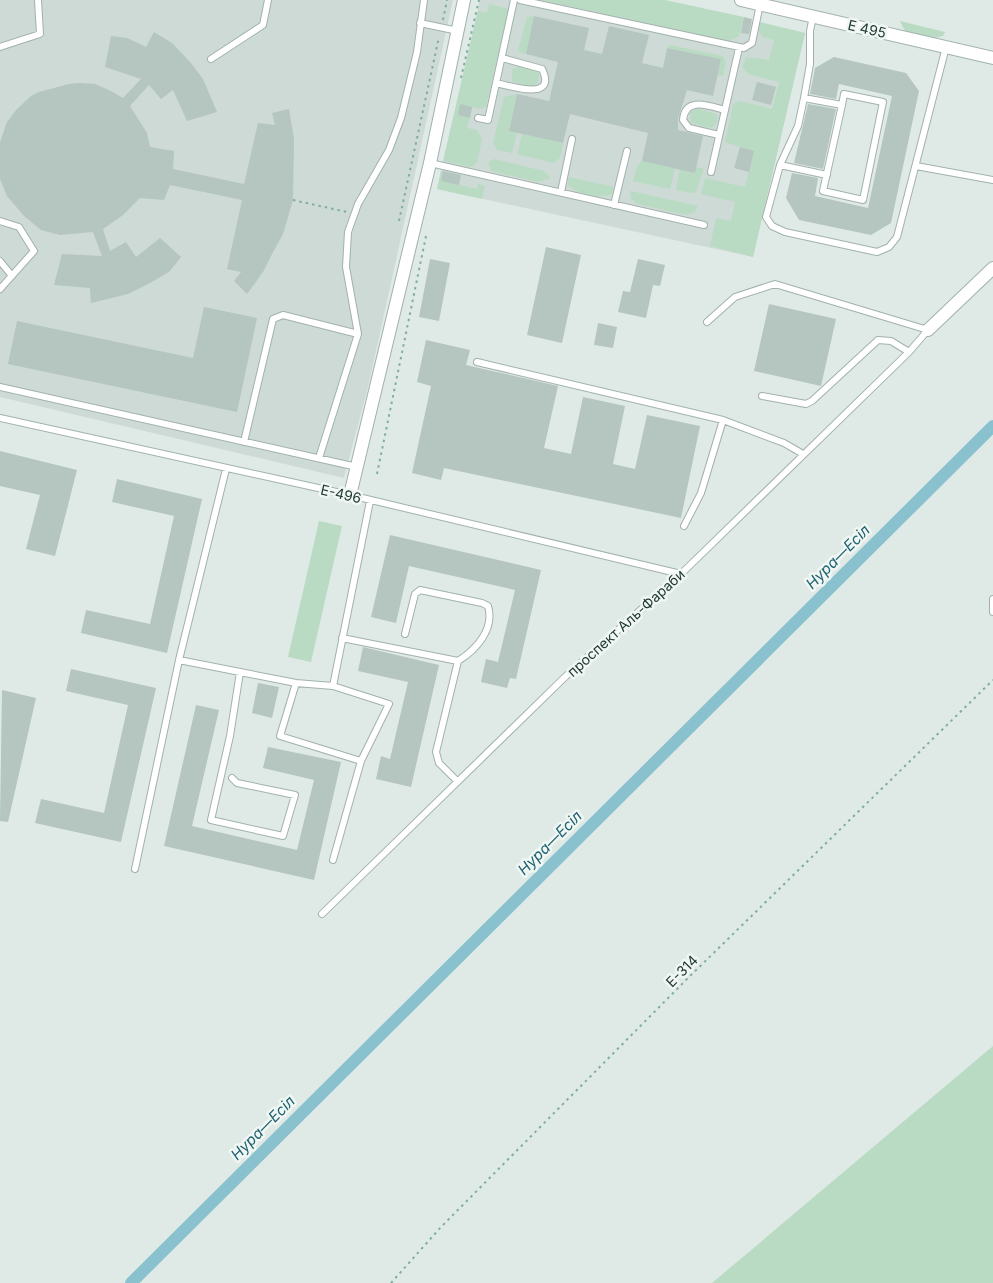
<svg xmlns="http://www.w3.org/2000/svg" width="993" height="1283" font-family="Inter,sans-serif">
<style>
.built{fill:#cedad5}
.green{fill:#b9dbc3}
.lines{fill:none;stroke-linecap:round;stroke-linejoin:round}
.canal{stroke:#89c1ce;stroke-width:12}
.building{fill:#b5c5bf}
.lane-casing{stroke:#a2b1ad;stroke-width:8}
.street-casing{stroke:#a2b1ad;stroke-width:14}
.path{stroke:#81ada0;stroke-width:2;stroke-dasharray:2.5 4;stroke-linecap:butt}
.lane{stroke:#fff;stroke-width:6}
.street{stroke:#fff;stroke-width:12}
.labels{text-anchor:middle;stroke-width:5;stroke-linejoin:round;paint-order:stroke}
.street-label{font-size:14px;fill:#213933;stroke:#f0f7f3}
.water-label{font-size:15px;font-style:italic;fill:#1e6273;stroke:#f0f7f3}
</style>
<rect width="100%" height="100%" fill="#dfeae6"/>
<path class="built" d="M 0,0 L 453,0 L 369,383 L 344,478 L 0,397 Z
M 480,0 L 660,0 L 805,33 L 753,257 L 437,189 Z"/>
<path class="green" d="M 540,0 L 665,0 L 744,17 L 739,36 L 729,41 Z
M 489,4 L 509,9 L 486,106 L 481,109 L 472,107 L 467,128 L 477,130 L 482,139 L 477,163 L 471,167 L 443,161 L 478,11 L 487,13 Z
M 534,16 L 526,54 L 521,53 L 518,50 L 527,17 Z
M 900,21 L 945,32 L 943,36 L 934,38 L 906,33 Z
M 760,22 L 805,33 L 753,257 L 710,246 L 716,218 L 731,221 L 735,202 L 701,194 L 705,178 L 745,187 L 754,151 L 725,142 L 733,104 L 740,101 L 772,109 L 779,82 L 748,74 L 742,67 L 746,57 L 769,60 L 774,40 L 762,37 L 759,30 Z
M 670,45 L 723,56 L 726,62 L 723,76 L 717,75 L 721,59 L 667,48 Z
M 519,66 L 535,70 L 539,74 L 538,82 L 532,87 L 512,81 L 512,70 Z
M 517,94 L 509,131 L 517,133 L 512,153 L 497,150 L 493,143 L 504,97 Z
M 697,108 L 716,114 C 719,120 717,126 710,128 L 691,123 L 690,112 Z
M 522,134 L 563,143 L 560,158 L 554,163 L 517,154 Z
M 494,159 L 544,171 L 551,178 L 538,182 L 491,171 L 488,162 Z
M 642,161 L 675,168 L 670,189 L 633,181 L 637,166 Z
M 696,167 L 704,169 L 696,192 L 691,193 L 676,190 L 680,169 L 695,173 Z
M 441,171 L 443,171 L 442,181 L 477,189 L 478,184 L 485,186 L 482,199 L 437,189 Z
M 568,177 L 614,187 L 612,194 C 603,200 574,193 568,185 Z
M 630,191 L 631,191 L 698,206 L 694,212 L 686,215 L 637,204 L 631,199 Z
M 319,521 L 342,526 L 311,662 L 288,657 Z
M 993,1046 L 993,1283 L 712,1283 Z"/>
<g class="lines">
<path class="canal" d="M 131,1283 L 993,426"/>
</g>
<path class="building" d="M 534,16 L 589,28 L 584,50 L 602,54 L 609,26 L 649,35 L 642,63 L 663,68 L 667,48 L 721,59 L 713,96 L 687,90 L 678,119 L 678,130 L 703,136 L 695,173 L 642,161 L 648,133 L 570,114 L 563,143 L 509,131 L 517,94 L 549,101 L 558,62 L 526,54 Z
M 744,17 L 752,19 L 749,34 L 741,33 Z
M 154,32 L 172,43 L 191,63 L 203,79 L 217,112 L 187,121 L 173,90 L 161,99 L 149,85 L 130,106 L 147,133 L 150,147 L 174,151 L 173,169 L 244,184 L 258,123 L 275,125 L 272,113 L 289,109 L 294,139 L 293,200 L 283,234 L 272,254 L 263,272 L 247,294 L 234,281 L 241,272 L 227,269 L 242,200 L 170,185 L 164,200 L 140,198 L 123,215 L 103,229 L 110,251 L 126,242 L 136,257 L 160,238 L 181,257 L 169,272 L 148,284 L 128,294 L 91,303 L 90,288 L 54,285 L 62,254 L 102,256 L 93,232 L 60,235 L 41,230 L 24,216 L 7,196 L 0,179 L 0,142 L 7,122 L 17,109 L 31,96 L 39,92 L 69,84 L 81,83 L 95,84 L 109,90 L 123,98 L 141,79 L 105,67 L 111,36 L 127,38 L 146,47 Z
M 834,57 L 906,73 L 919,91 L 891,223 L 871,235 L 799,220 L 786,198 L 792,173 L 818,178 L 815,196 L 868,208 L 892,96 L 839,84 L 836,99 L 810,94 L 815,68 Z
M 757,82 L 776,87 L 771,105 L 752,100 Z
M 460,104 L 472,107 L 470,118 L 458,115 Z
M 808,104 L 836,109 L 823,169 L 794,163 Z
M 740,147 L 754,151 L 749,172 L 734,168 Z
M 443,171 L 461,175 L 459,185 L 441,181 Z
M 546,247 L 581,255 L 562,343 L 527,335 Z
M 430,259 L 450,263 L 439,321 L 419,317 Z
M 638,259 L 665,265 L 660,286 L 653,285 L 646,318 L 618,312 L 623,291 L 630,292 Z
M 769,304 L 836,319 L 821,386 L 754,371 Z
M 204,307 L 257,318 L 237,412 L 8,364 L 17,321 L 193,358 Z
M 598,323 L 617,327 L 613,348 L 594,345 Z
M 426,340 L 470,350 L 466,365 L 558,386 L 544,448 L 571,454 L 583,397 L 625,406 L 613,464 L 635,469 L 647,415 L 700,426 L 681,518 L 444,468 L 441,480 L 412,473 L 431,386 L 417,382 Z
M 0,451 L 77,470 L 55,556 L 26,549 L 40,495 L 0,486 Z
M 117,479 L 202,499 L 167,653 L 81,633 L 86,610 L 150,624 L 174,516 L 112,502 Z
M 390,535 L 541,570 L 516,679 L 510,678 L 507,688 L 481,682 L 486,659 L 498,662 L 515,590 L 409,566 L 396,623 L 371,617 Z
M 363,647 L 439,665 L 411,787 L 376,779 L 381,756 L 390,759 L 408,682 L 358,671 Z
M 71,669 L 156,688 L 121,842 L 35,823 L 41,799 L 104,813 L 128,705 L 66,691 Z
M 258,683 L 279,687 L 272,718 L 252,713 Z
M 2,690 L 36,698 L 8,822 L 0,821 Z
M 196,705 L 219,710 L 192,826 L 297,850 L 314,780 L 263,768 L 268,747 L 341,762 L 314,880 L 164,846 Z"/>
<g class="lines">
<defs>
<path id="lane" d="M 520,0 L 744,48 L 752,43 L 760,4
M 813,16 L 810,31 L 810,64 L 804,98 L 842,105 L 844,94 L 883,102 L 863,200 L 823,191 L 842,105
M 420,23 L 458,31
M 0,47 L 40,34 L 38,0
M 211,59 L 263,25 L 268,0
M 496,83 C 510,86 558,102 542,69 L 502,58
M 804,98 L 798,126 L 780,165 L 827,175
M 478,118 L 488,120 L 514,0
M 719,135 L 689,128 L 683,120 C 685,96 709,106 725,110
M 430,163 L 704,225
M 780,165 L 766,217 L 772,226 L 785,232 L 877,252 L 889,247 L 897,237 L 946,47
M 916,166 L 993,180
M 711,172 L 739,48
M 561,192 L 572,139
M 614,205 L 627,151
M 0,221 L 19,227 L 34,251 L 0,289
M 0,261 L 12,276
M 477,362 L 723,420 L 784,443 L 803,454
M 0,387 L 357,467
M 762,396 L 806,404 L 812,401 L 878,340 L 891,341 L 909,352
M 0,418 L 350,495 L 681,574
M 244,442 L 273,319 L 283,315 L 358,334
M 319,458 L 358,334 L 346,267 L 348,232 L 358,204 L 389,150 L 401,118 L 417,52 L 424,0
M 684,526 L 701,493 L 723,420
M 993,599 L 993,612
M 342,638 L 458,661 C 476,650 495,629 488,606 L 482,603 L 420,590 L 415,594 L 405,634
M 179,660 L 296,683 L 333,686
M 296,683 L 280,736 L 361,761
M 232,778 L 237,783 L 295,795 L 283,836 L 211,820 L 230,736 L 240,672
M 457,781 L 439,763 L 436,752 L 458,661
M 333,860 L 361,761 L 389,704 L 333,686 L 370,501
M 135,869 L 179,660 L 226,469
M 322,914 L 566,676 L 681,574 L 909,352 L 928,330 L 775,284 L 735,297 L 707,322"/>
<path id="street" d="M 741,0 L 993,58
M 928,330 L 993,268
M 350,495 L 430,163 L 464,0"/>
</defs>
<use href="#lane" class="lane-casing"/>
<use href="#street" class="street-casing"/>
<path class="path" d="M 443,20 L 447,0
M 461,78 L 479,0
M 293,200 L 347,212
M 399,221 L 439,37
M 377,474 L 426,236
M 391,1283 L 441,1227 L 688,978 L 993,680"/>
<use href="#lane" class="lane"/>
<use href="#street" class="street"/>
</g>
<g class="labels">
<g class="street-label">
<text transform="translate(867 29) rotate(13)" y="5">E 495</text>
<text transform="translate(341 494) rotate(13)" y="5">E-496</text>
<text transform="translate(626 623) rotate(-42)" y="5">проспект Аль-Фараби</text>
<text transform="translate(682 971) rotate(-45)" y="5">E-314</text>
</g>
<g class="water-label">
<text transform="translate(838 557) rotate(-45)" y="5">Нура—Есіл</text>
<text transform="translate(550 843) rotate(-45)" y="5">Нура—Есіл</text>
<text transform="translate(263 1128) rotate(-45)" y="5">Нура—Есіл</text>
</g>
</g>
</svg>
